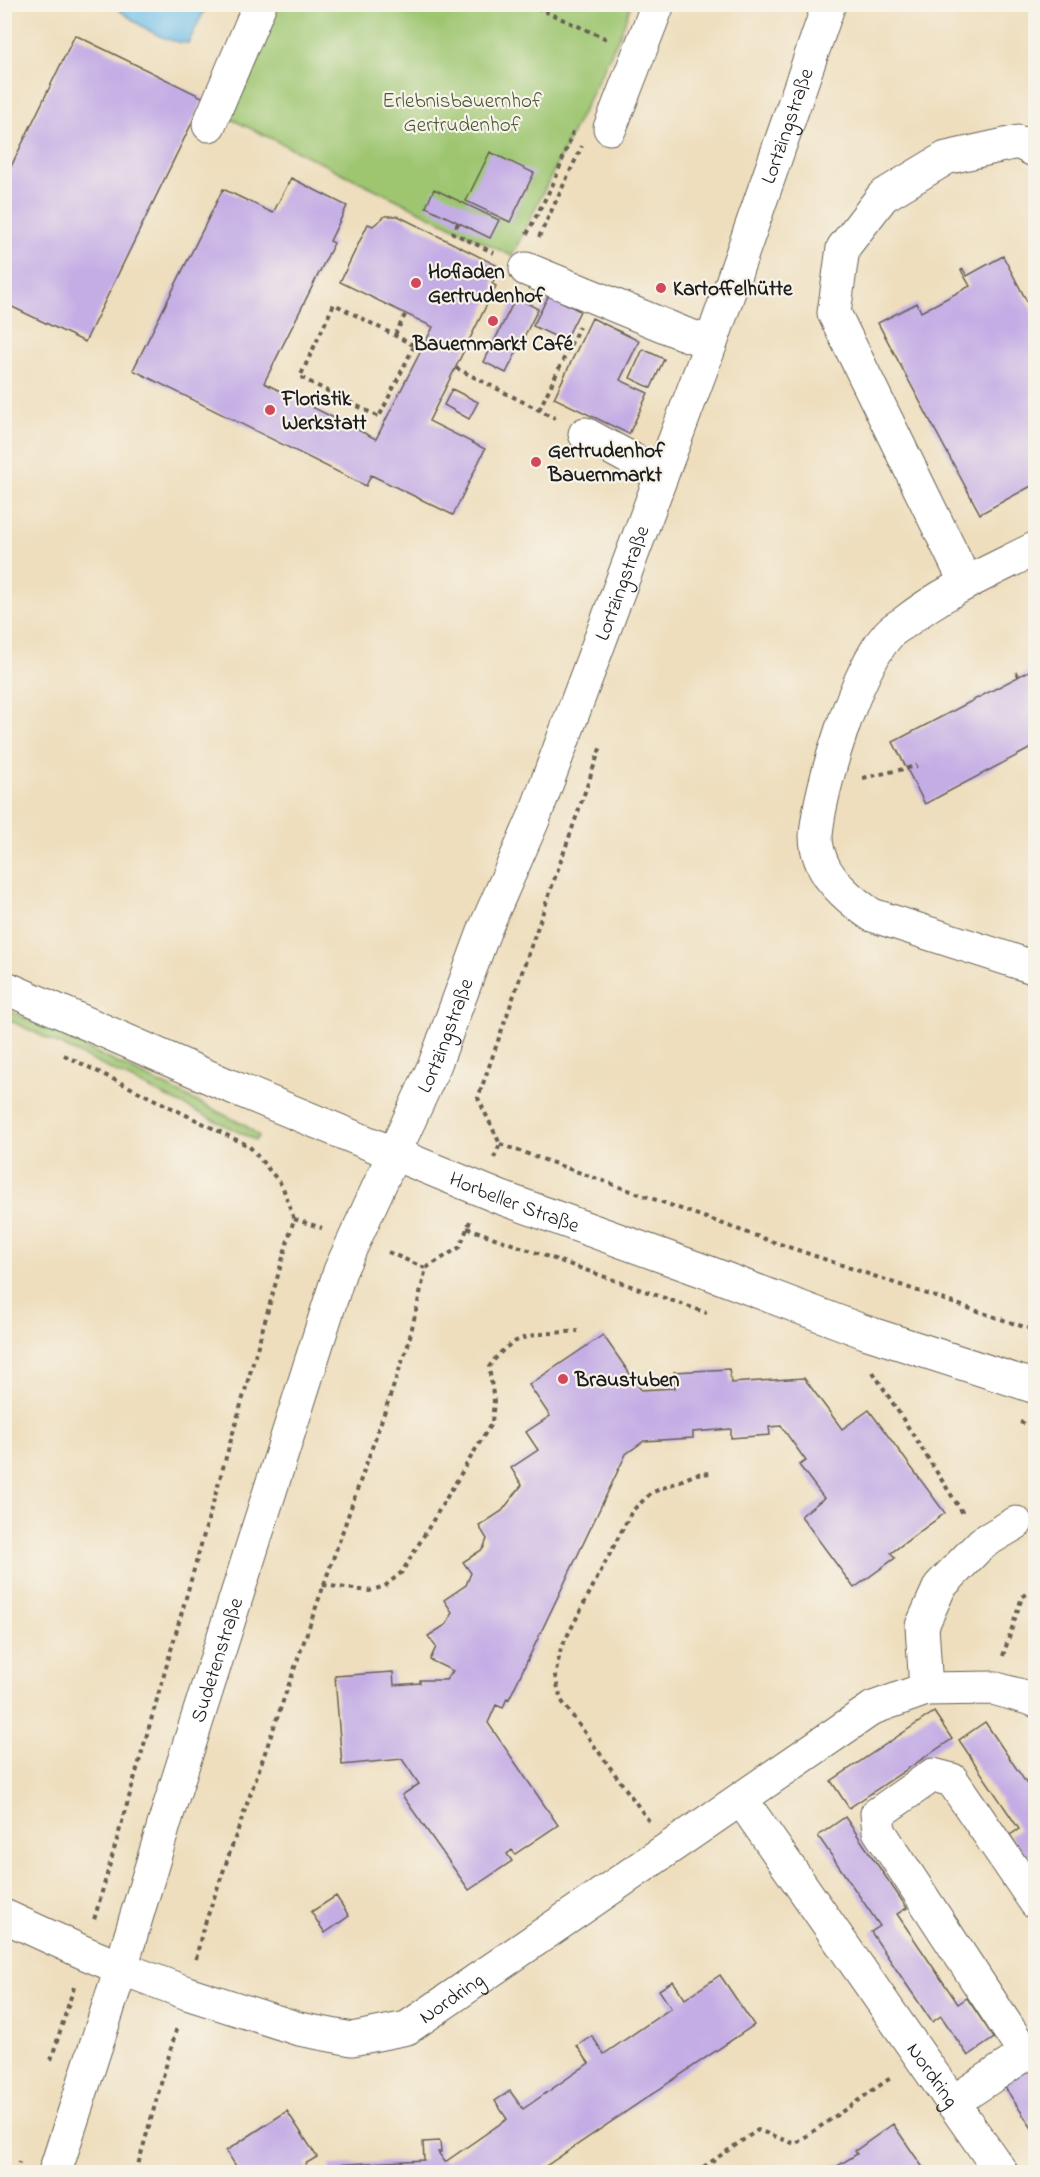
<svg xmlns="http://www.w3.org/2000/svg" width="1040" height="2177" font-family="'Indie Flower',sans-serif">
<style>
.green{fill:#9ec671;stroke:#5d7146;stroke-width:1.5}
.water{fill:#6fbfea;stroke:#466e83;stroke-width:1.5}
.building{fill:#c4ade5}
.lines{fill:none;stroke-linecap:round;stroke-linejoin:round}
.minor-casing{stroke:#666054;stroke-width:35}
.path{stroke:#666054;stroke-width:4;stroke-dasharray:4.5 4.5;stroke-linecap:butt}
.minor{stroke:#fff;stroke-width:33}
.poi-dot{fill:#d1495b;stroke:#f7f3e8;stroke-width:2}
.labels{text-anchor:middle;stroke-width:4.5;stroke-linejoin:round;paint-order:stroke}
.park-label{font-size:21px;fill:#4a583a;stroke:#f7f3e8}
.street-label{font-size:21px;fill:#1c1c1c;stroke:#f7f3e8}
.poi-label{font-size:21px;font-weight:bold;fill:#1c1c1c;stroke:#f7f3e8;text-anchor:start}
</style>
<rect width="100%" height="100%" fill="#f7f3e8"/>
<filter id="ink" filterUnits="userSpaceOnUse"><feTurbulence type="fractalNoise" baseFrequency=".0167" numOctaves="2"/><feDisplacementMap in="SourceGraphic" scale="12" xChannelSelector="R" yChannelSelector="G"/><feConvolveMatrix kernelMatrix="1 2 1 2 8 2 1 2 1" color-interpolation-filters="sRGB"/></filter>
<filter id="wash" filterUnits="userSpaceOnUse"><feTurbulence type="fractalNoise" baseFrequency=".008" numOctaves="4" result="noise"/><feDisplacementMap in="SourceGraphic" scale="24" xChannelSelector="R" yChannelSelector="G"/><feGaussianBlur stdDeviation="1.35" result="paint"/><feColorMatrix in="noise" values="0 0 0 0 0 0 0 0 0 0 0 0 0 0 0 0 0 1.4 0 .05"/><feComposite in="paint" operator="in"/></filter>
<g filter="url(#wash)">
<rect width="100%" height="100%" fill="#eedebd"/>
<path class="green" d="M 253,5 L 631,5 L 620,35 L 512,256 L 221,114 Z
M 4,1008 L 245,1125 L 259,1136 L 255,1140 L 5,1018 Z"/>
<path class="water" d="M 112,5 L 207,5 L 188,43 C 160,43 134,20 112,5 Z"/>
<g id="blocks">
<path class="building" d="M 75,35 L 204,98 L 85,342 L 4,303 L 4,181 Z
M 490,152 L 534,173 L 510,222 L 466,201 Z
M 291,178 L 347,206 L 330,241 L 334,243 L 264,383 L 376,439 L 433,327 L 340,282 L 368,224 L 373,226 L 385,216 L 398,216 L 500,267 L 492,284 L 496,286 L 429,421 L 485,449 L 453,515 L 371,475 L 366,486 L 133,370 L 223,189 L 273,213 Z
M 434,189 L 499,220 L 490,238 L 426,207 Z
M 1003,256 L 1035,317 L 1035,484 L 980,514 L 878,323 L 917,303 L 921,312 L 970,286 L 961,270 L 963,269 L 967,276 Z
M 549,295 L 580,311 L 565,341 L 533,326 Z
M 516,297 L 538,309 L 506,373 L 484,362 Z
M 592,318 L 639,341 L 620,380 L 648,393 L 629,434 L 554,398 Z
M 643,349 L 664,359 L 651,388 L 630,378 Z
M 452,389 L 478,402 L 469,419 L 444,405 Z
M 1035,668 L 1035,746 L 925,804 L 893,742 L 1018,677 L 1016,672 L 1019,676 Z
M 603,1335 L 641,1390 L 675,1388 L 674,1372 L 729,1369 L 731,1383 L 804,1378 L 842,1429 L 869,1410 L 945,1513 L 891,1553 L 895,1558 L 854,1588 L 801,1516 L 824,1498 L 799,1465 L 806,1461 L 781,1426 L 769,1427 L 770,1435 L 731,1438 L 731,1429 L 693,1432 L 693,1438 L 644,1441 L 626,1454 L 509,1699 L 507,1698 L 503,1708 L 496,1705 L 488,1723 L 558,1825 L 515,1854 L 512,1850 L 507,1854 L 512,1861 L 469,1890 L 402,1795 L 419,1784 L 402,1759 L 342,1765 L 335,1676 L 393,1672 L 394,1685 L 420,1683 L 420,1680 L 446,1680 L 453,1671 L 430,1660 L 436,1647 L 428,1636 L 447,1624 L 452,1612 L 444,1600 L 466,1585 L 471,1573 L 463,1562 L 483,1549 L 487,1539 L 479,1526 L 502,1511 L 522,1485 L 511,1468 L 538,1450 L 526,1432 L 550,1416 L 529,1385 Z
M 934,1712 L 952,1739 L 849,1808 L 831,1781 Z
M 985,1722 L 1035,1796 L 1035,1873 L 1010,1835 L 1019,1829 L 959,1740 Z
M 845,1817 L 907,1908 L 897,1914 L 958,2004 L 967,1998 L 994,2038 L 968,2056 L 941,2016 L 932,2022 L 898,1972 L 871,1932 L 880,1926 L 818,1836 Z
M 336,1896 L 349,1916 L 325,1933 L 311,1912 Z
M 720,1975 L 754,2025 L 537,2172 L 331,2172 L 330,2165 L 424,2160 L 423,2142 L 440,2141 L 441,2152 L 438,2152 L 445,2162 L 507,2119 L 495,2101 L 510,2091 L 523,2109 L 589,2063 L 577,2046 L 592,2036 L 604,2054 L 671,2008 L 659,1990 L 673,1981 L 685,1999 Z
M 1028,2064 L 1035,2075 L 1035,2133 L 1002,2083 Z
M 287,2111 L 317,2157 L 305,2164 L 311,2172 L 240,2172 L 226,2151 Z
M 893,2124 L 926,2172 L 823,2172 L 832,2167 L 833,2169 L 857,2154 L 855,2151 Z"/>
</g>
</g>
<g filter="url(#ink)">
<use href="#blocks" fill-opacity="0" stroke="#666054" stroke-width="1.5"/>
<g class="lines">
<defs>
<g id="minor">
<path d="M 209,125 L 260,4"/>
<path d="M 610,128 L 658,4"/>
<path d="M 526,269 L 682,333 L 711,343"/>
<path d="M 585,434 L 661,475"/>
<path d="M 1036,548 C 991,571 944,591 905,622 C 899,626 891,630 887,636 C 856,671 819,789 816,836 C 816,844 819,856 822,863 C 830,883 854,903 872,915 L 1036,968"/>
<path d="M 966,583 L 834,313 L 843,248 L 883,196 L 946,158 L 1018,142 L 1036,151"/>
<path id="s1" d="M 4,987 L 225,1084 L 499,1197 L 707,1272 L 865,1332 L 1036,1387"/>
<path d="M 926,1689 L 922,1626 L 940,1586 L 982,1543 L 1016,1523"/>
<path id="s2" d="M 741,1799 L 1001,2172"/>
<path id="s3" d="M 4,1916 L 85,1953 L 121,1968 L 187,1993 L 299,2029 L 352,2039 L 407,2028 L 873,1708 L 926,1689 L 993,1688 L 1032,1699 L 1036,1701"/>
<path d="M 1025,2054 L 879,1831 L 877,1814 L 933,1775 L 952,1780 L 1036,1903"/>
<path d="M 952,2103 L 1036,2047"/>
<path id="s4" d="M 55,2172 L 121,1968 L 170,1805 L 340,1271 L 435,1064 L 485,929 L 533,820 L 711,343 L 829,4"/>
</g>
</defs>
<use href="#minor" class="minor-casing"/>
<path class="path" d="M 528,4 L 607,39
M 458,223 L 453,233 L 494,253
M 527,234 L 554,182 L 574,129
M 539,237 L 582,146
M 395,335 L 406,313
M 414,346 L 379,417 L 300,377 L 334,304 L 421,349
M 456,368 L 555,418
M 539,410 L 579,327
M 863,778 L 917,766
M 64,1055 L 249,1146 L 282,1185 L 294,1219 L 94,1920
M 500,1144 L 765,1239 L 1036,1331
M 494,1158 L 500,1144 L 478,1098 L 601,746
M 294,1219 L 322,1228
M 467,1228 L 707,1313
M 388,1252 L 425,1268
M 873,1372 L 964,1515
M 1020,1422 L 1036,1427
M 323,1585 L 369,1591 L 385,1586 L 402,1572 L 492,1422 L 494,1401 L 489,1367 C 514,1330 537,1335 578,1331
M 1003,1656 L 1022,1597 L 1036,1588
M 649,1821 L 561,1700 L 555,1676 L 561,1648 L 632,1511 L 651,1493 L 697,1474 L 712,1473
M 196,1959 L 202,1932 L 408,1345 L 426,1268 L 460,1247 L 470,1221
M 51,2060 L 75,1984
M 16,2172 L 19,2162
M 136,2172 L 177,2027
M 696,2172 L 758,2130 L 795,2144 L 892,2077"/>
<use href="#minor" class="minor"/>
</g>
</g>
<g class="poi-dot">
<circle cx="416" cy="283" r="6"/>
<circle cx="661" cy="288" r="6"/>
<circle cx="493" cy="321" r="6"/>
<circle cx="270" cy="410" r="6"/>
<circle cx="536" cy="462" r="6"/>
<circle cx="563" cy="1379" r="6"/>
</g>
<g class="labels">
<g class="park-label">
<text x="462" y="107">Erlebnisbauernhof<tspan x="462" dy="24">Gertrudenhof</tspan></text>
</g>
<g class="street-label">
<text dy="7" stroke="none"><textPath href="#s4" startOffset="2175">Lortzingstraße</textPath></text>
<text dy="7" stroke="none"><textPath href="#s4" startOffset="1689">Lortzingstraße</textPath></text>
<text dy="7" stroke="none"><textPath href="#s4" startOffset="1203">Lortzingstraße</textPath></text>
<text dy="7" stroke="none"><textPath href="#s1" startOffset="554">Horbeller Straße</textPath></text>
<text dy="7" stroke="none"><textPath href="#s4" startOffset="537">Sudetenstraße</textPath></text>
<text dy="7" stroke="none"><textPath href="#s3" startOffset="480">Nordring</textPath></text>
<text dy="7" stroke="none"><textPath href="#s2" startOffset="336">Nordring</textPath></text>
</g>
<g class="poi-label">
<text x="428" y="278">Hofladen<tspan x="428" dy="24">Gertrudenhof</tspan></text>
<text x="673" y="295">Kartoffelhütte</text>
<text x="493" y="350" text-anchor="middle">Bauernmarkt Café</text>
<text x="282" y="405">Floristik<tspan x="282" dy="24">Werkstatt</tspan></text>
<text x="548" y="457">Gertrudenhof<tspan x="548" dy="24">Bauernmarkt</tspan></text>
<text x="575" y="1386">Braustuben</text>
</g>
</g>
<rect width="1040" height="2177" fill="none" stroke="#f7f3e8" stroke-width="24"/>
</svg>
